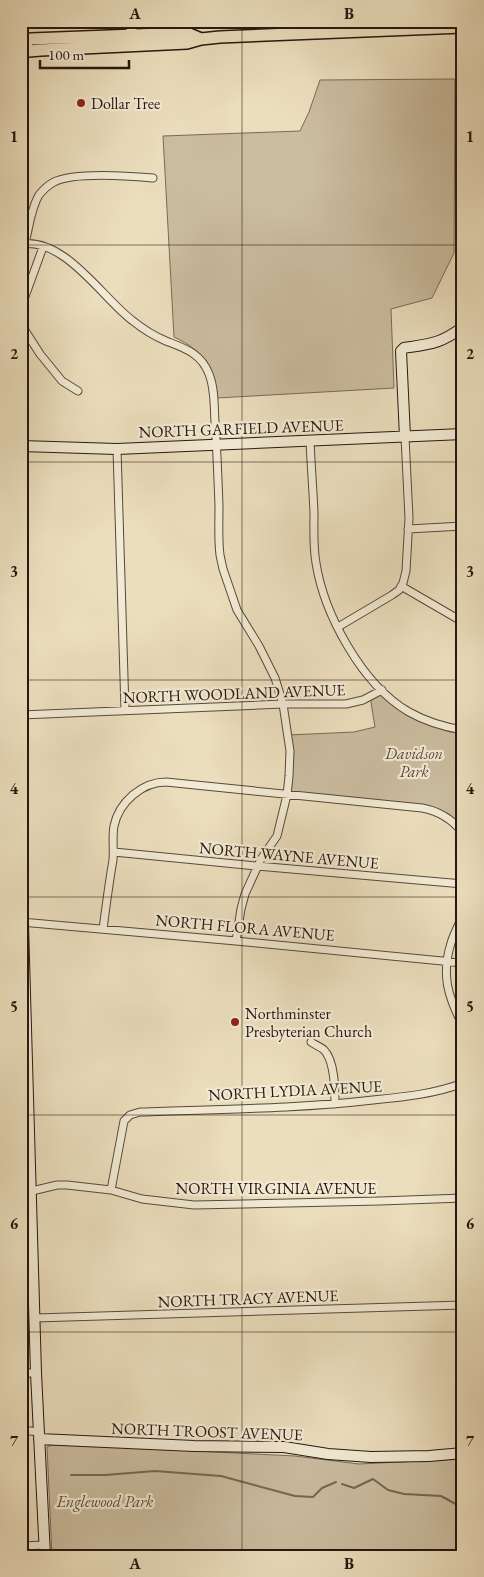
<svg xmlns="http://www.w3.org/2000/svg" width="484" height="1577" font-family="'EB Garamond',serif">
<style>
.green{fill:#cabc9f;stroke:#786a57}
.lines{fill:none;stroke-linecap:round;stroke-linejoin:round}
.stream{stroke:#746654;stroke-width:2}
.street-casing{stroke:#57493a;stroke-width:9}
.secondary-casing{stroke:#26170f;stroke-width:12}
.primary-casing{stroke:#26170f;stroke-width:14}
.street{stroke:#f2ead4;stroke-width:7}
.secondary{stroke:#f2ead4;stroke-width:10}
.primary{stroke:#ebdebd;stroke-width:11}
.grid{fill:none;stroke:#26170f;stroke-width:1;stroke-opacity:0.55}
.poi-dot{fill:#8f2418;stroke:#f2ead4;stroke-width:2}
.labels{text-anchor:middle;stroke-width:4.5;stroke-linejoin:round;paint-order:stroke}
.poi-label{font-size:16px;fill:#26170f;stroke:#f2ead4;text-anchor:start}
.street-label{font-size:16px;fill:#26170f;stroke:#f2ead4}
.park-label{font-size:16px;font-style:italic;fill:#57493a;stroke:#f2ead4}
.neatline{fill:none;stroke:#26170f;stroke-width:2}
.grid-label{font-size:16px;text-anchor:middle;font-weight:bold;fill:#26170f}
</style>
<rect width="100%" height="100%" fill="#ebdebd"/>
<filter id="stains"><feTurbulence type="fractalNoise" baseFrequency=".004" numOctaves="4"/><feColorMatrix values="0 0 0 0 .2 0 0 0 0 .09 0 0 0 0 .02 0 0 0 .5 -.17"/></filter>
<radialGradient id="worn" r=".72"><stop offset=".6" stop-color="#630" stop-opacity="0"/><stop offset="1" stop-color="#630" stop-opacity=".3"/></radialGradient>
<path class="green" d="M 455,79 L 454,253 L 432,298 L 391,309 L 394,388 L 217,398 C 214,388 213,376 209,367 C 203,353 187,343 174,337 L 163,136 L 300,131 L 309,112 L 320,80 Z
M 382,690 L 424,719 L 463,729 L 463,834 L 444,815 L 414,808 L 287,795 L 288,735 L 354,732 L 375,727 L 370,696 Z
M 54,1444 L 295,1456 L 359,1464 L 463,1459 L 463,1556 L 52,1556 L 47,1447 Z"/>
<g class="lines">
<path class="stream" d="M 71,1475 L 105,1475 L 155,1471 L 221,1476 L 295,1496 L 313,1497 L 322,1488 L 336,1482
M 342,1484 L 354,1488 L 373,1479 L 388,1490 L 404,1494 L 441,1496 L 463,1508"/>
<defs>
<path id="street" d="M 25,243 C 29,228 31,208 39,195 C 43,190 48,185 54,182 C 74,172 130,176 153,178
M 21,244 C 65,237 103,299 133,321 C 143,329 154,336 166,341 C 184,348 201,353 209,374 C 215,389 214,407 215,422 C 217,450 218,478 219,506 C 219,522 218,539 220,555 L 223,569 L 237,610 L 259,646 L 275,678 L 283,704 L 290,751 L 289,776 L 287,795 L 277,836 L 261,859 L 245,894 L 241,909 L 236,941
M 43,247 L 23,302 L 22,320 L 24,329 L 40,354 L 62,381 L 78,391
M 310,440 C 311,465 313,489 314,513 C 314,530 313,546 316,563 C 324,614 362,685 409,712 C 425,721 444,727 463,730
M 117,449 L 125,710
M 408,529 L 463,526
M 401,586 L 463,622
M 338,627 L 392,595 L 399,590 L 403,583 L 406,571 L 409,518 L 405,437
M 21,715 L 283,704 L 346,704 L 363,700 L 382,690
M 114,852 L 257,866 L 463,884
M 463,911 C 461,923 454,932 451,943 C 441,975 448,997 463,1026
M 21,922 L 236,941 L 463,963
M 103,929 C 106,906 109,883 113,860 C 114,849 112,837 114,826 C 119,802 142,782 166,782 L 422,808 C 439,811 452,819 463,833
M 311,1042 C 315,1045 321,1047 324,1050 C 335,1061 335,1090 335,1104
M 111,1190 L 124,1121 L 130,1115 L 140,1112 C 218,1109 296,1109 373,1100 C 403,1097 435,1094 463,1083
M 32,1191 L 57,1185 L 67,1185 L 111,1190 L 142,1199 L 194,1205 L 380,1201 L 463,1198
M 21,1285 L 34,1285
M 35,1318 L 463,1305
M 21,1373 L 36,1373
M 21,1430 L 39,1432
M 21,1546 L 45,1545"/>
<path id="secondary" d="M 131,43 L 132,21
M 405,437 L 401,351 L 404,348 C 430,344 440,344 463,327
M 21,446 L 117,449 L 463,434
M 21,856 L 36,1373 L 45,1556
M 39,1439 L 194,1446 L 284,1447 L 328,1454 L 371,1457 L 429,1456 L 463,1453"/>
<path id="primary" d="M 21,45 L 31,39 L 187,33 L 201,39
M 21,48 L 29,51 L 41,50 L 187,43 L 201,39 L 220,37 L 463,27"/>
</defs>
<use href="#street" class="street-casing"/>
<use href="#secondary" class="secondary-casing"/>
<use href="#primary" class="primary-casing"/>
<use href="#street" class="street"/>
<use href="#secondary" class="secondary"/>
<use href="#primary" class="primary"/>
</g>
<path class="grid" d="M 242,21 L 242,1556M 21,245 L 463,245M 21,462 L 463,462M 21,680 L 463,680M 21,897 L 463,897M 21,1115 L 463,1115M 21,1332 L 463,1332"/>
<g class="poi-dot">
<circle cx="81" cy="103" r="5"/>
<circle cx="235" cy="1022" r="5"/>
</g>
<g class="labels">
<g class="poi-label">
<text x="91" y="109">Dollar Tree</text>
<text x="245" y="1019">Northminster<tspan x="245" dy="18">Presbyterian Church</tspan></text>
</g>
<g class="street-label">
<text transform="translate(241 428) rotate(-2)" y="6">NORTH GARFIELD AVENUE</text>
<text transform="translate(234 693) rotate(-2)" y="6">NORTH WOODLAND AVENUE</text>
<text transform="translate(289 855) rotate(5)" y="6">NORTH WAYNE AVENUE</text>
<text transform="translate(245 927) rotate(5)" y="6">NORTH FLORA AVENUE</text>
<text transform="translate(295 1090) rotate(-3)" y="6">NORTH LYDIA AVENUE</text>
<text x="276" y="1194">NORTH VIRGINIA AVENUE</text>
<text transform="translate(248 1298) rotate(-2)" y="6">NORTH TRACY AVENUE</text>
<text transform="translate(207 1431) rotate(2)" y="6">NORTH TROOST AVENUE</text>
</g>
<g class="park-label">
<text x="414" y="759">Davidson<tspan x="414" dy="18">Park</tspan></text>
<text x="105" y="1507">Englewood Park</text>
</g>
</g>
<rect width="484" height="1577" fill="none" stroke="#ebdebd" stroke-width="55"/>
<path d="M40 60v8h89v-8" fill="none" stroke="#26170f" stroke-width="2.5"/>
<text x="48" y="60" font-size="15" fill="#26170f" stroke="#f2ead4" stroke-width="4" paint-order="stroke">100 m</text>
<rect x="28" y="28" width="428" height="1522" class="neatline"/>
<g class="grid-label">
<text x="135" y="19">A</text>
<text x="349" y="19">B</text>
<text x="14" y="142">1</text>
<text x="470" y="142">1</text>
<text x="14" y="359">2</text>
<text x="470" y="359">2</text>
<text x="14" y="577">3</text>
<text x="470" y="577">3</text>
<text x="14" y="794">4</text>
<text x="470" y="794">4</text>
<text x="14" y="1012">5</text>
<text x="470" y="1012">5</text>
<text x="14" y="1229">6</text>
<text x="470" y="1229">6</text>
<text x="14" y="1446">7</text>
<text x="470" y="1446">7</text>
<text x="135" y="1569">A</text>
<text x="349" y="1569">B</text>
</g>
<rect width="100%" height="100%" filter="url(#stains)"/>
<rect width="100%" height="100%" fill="url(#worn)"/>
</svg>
